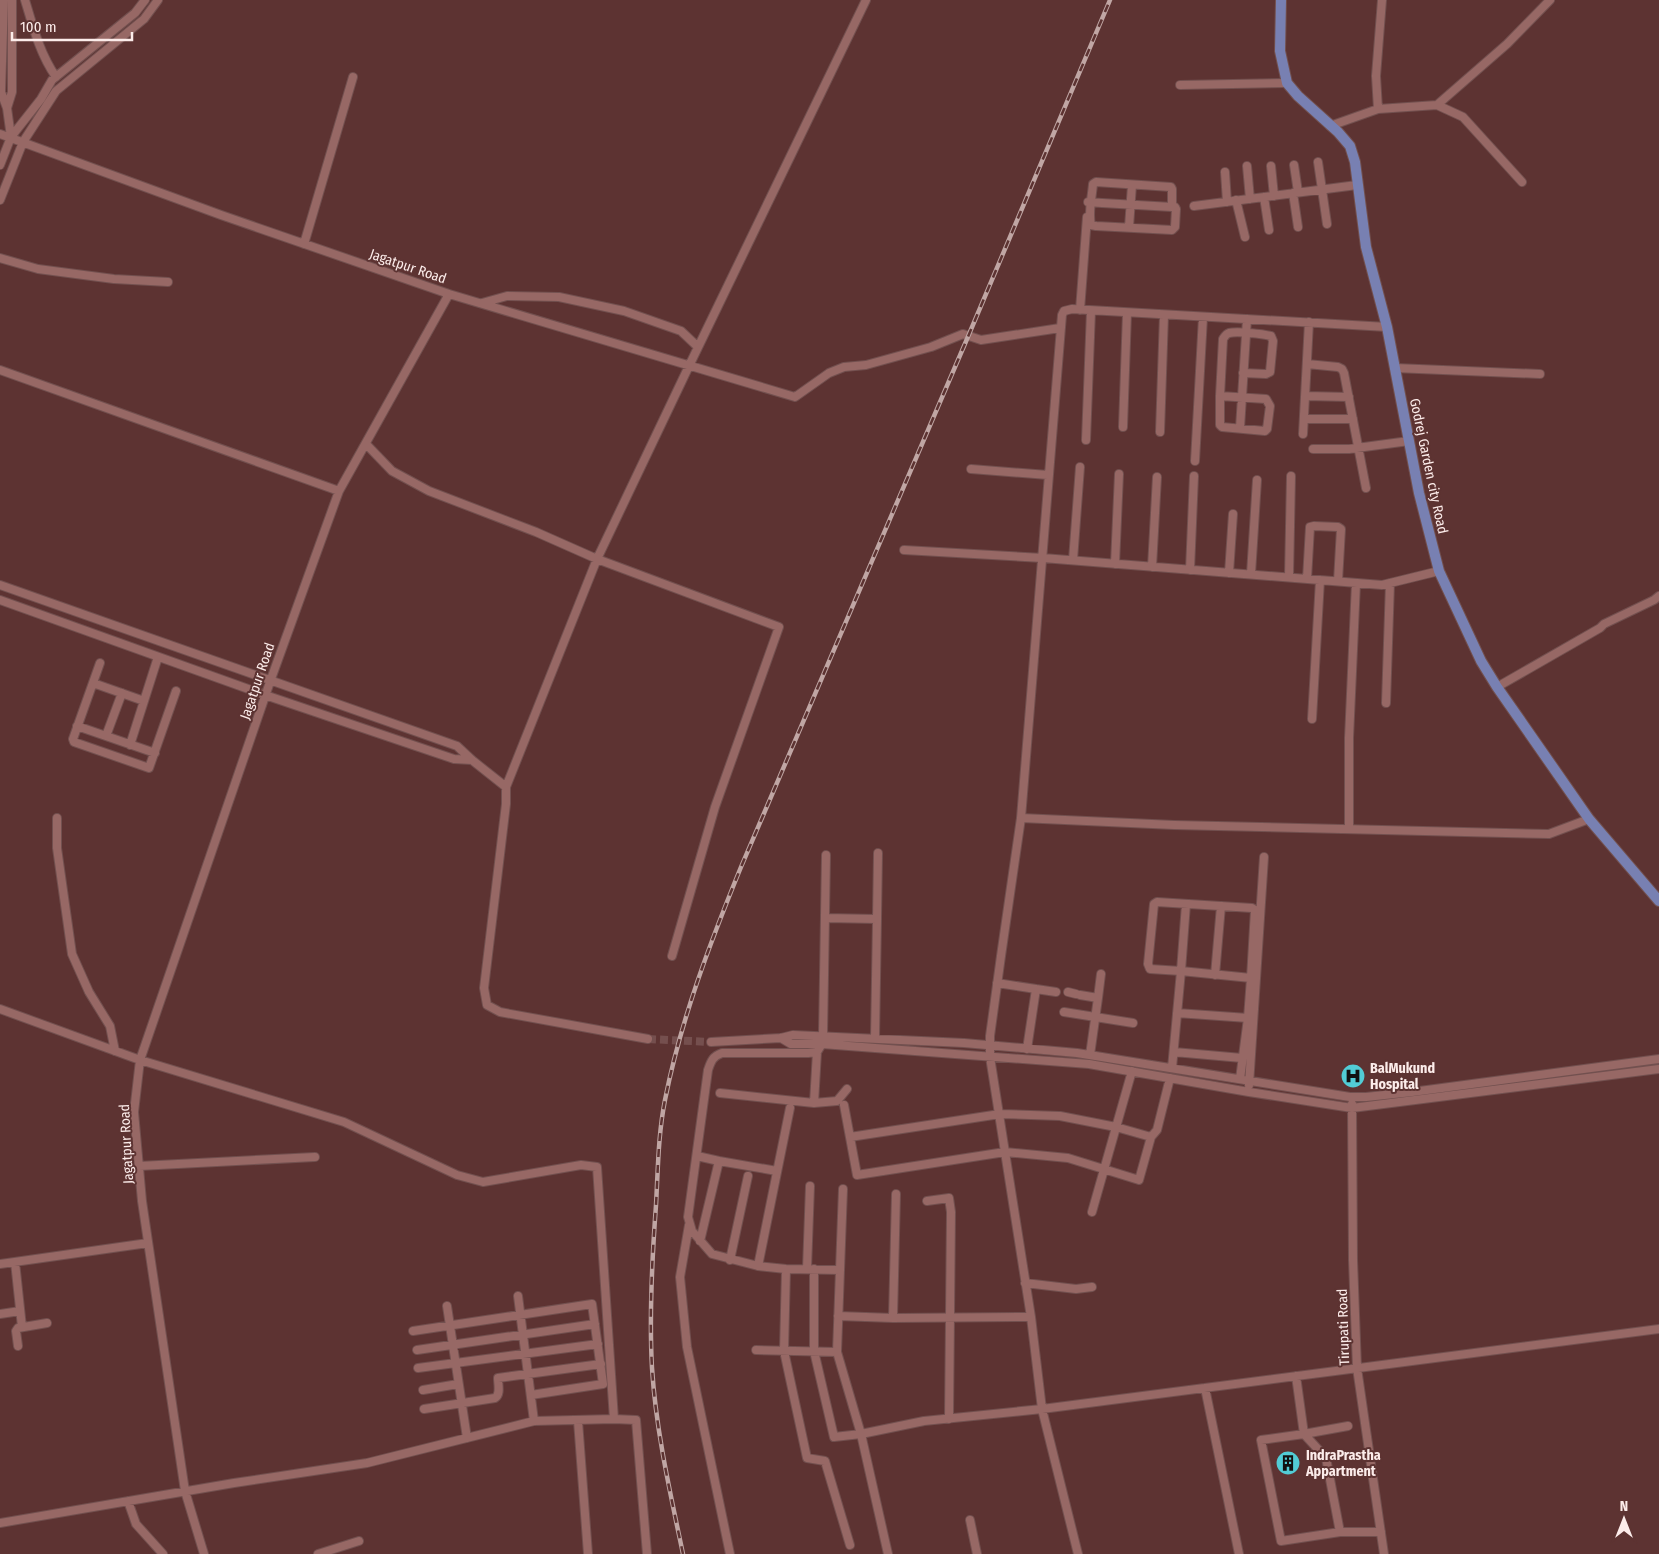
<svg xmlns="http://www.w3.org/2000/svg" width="1659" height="1554" font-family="'Fira Sans Condensed',sans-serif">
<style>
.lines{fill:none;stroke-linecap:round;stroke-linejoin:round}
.minor-tunnel{stroke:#754f4e;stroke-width:8;stroke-dasharray:8 4;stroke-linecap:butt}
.minor-casing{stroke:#72504f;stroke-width:10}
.major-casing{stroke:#72504f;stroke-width:12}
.minor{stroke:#976865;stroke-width:8}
.major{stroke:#7880b2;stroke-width:10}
.rail-casing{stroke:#c0a6a4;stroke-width:4.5}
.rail{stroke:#5d3332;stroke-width:2.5;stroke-dasharray:8;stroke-linecap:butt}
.labels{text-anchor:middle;stroke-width:4;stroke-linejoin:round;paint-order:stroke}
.street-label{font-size:14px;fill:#fcecea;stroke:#5d3332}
.poi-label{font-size:14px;font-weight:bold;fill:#fcecea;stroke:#5d3332;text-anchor:start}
</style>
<rect width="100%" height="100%" fill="#5d3332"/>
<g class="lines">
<path class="minor-tunnel" d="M 648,1039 L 711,1042"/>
<defs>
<path id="minor" d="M 4,0 L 1,92 L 7,108 L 11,137
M 25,0 C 33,27 40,54 56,77
M 1180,85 L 1287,83
M 1437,105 L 1507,44 L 1550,0
M 7,108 L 12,92 L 12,0
M 1378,109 L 1376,76 L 1382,0
M 1330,126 L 1378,109 L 1437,105 L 1463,117 L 1522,182
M 0,134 L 221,215 L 449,294 L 339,491 L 271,679 L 140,1060 L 134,1112 L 142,1201 L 185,1491 L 204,1554
M 1318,162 L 1327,224
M 0,165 L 11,137 L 41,99 L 52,80 L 135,13 L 145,0
M 1294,165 L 1298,192
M 1247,166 L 1250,199
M 1271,166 L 1274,196
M 1225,172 L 1227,202
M 1293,193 L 1298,227
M 1264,197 L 1269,230
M 0,200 L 23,142 L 56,91 L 144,19 L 158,0
M 1236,200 L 1245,237
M 1088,202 L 1102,203 L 1172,207 L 1175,207 L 1176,209 L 1175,227 L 1172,230 L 1096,226 L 1091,225 C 1088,212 1092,197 1093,184 L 1096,182 L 1171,187 L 1172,189 L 1172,207
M 1194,206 L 1357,185
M 1129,227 L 1132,185
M 304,244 L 353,77
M 0,258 L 38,269 L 114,279 L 168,282
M 449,294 L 795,397 L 829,373 L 844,367 L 866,365 L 931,347 L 963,334 L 981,340 L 1060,328
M 482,303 L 507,296 L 559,297 L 624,311 L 681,331 L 698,347
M 1080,310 L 1087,217
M 1307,364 L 1338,367 L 1342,369 L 1344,373 L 1366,488
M 1395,368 L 1540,374
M 0,370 L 339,491
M 1220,396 L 1220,425 L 1222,427 L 1265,431 L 1267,429 L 1270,406 L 1266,399 L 1220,396 L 1223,339 C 1225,336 1226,334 1229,333 C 1238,331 1262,334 1271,336 L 1273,341 L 1270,372 L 1266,374 L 1243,373
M 1305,396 L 1349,397
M 1304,419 L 1353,419
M 1123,427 L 1127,313
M 1240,428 L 1247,319
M 1160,432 L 1164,315
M 1303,434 L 1309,322
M 1086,440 L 1091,311
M 366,444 L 392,471 L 429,491 L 536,532 L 597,559 L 779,627 L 715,807 L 672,956
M 1313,449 L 1349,449 L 1409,441
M 1195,461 L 1203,317
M 971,469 L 1048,475
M 904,550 L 1043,558 L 1382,585 L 1439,571
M 1073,560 L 1080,467
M 1115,564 L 1119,474
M 1152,567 L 1157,477
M 1190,570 L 1194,476
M 1229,573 L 1233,514
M 1251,574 L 1257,480
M 1289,577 L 1291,476
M 1307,579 L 1310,527 L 1314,526 L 1338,527 L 1341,529 L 1338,581
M 0,585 L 457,746 L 472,760 L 506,787
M 0,600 L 265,695 L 454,759 L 472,760
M 100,663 L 73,739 L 74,742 L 149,768 L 176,691
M 93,683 L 144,701
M 1497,687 L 1600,628 L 1604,624 L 1654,600 L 1659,596
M 1386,703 L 1390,583
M 1312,719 L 1320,580
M 77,726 L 155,753
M 106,736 L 122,693
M 130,745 L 158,657
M 57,818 L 57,848 L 72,954 L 89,992 L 110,1026 L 115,1051
M 1021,818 L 1174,825 L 1549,834 L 1589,819
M 1349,829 L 1349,738 L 1356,583
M 1186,904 L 1181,971 L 1150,969 L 1148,964 L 1154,904 L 1157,902 L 1252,908 L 1255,910 L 1251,978
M 825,918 L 877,919 L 878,853
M 1215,975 L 1221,906
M 997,983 L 1036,989 L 1027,1049
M 1036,989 L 1056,992
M 1068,992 L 1076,994
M 1080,995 L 1098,998 L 1090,1055
M 1098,998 L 1101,974
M 0,1009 L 140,1060 L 344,1122 L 457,1175 L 483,1182 L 581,1165 L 597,1167 L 614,1419 L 534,1421 L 367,1463 L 234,1483 L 0,1523
M 1064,1012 L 1133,1023
M 1177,1013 L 1248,1018
M 823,1036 L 826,855
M 781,1038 L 791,1044 L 822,1044 L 1089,1064 L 1249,1092 L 1352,1108 L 1659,1069
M 648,1039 L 500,1012 L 487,1005 L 484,988 L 506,804 L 506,787 L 597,559 L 689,366 L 866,0
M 875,1039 L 877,919
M 711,1042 L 781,1038 L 793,1035 L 964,1043 L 1077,1053 L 1350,1097 L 1366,1097 L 1412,1092 L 1659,1059
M 822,1044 L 817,1052 L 808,1053 L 722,1053 C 713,1056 711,1061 708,1070 L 688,1217 L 692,1231 L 712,1254 L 758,1266 L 786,1269 L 840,1270 L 837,1352 L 861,1434 L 924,1421 L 1042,1409 L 1659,1329
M 1174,1052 L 1242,1058
M 1172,1068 L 1181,971 L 1251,978 L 1248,1018 L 1240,1079
M 1249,1085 L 1264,857
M 720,1093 L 814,1103 L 817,1052
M 814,1103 L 837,1101 L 847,1089
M 1352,1104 L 1353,1260 L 1357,1368 L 1384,1554
M 844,1105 L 857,1175 L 1005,1152 L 1068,1158 L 1139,1180 L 1151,1137 L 1157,1130 L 1170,1078
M 850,1137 L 1000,1114 L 1060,1116 L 1116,1127 L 1151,1137
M 697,1156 L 719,1161
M 139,1166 L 315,1157
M 896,1194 L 893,1318 L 1031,1317
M 927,1201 L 949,1198 L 951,1212 L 949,1419
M 1092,1212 L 1132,1071
M 689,1225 L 680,1277 L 687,1347 L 730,1554
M 700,1241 L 719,1161 L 777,1171
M 730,1260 L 748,1176
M 15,1262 L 22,1327
M 0,1264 L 148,1243
M 758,1266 L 790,1108
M 786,1269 L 784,1351 L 807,1458 L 825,1461 L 850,1545
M 807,1269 L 810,1186
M 814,1269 L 814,1351 L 834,1437 L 861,1434 L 888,1554
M 840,1270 L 843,1189
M 1025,1283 L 1076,1289 L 1092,1287
M 518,1296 L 534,1421
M 447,1306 L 467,1438
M 0,1314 L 20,1311
M 838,1316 L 893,1318
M 413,1331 L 592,1304 L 603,1384 L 531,1395
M 18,1346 L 16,1331 L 18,1328 L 47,1323
M 417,1350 L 595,1324
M 756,1350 L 837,1352
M 418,1368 L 598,1344
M 1296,1376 L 1304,1434 L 1261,1440 L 1281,1541 L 1340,1532 L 1326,1458 L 1304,1434
M 1205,1388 L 1239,1554
M 423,1390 L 458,1384
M 424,1409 L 495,1398 C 501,1394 498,1385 498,1378 L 601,1364
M 614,1419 L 636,1420 L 647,1554
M 578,1421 L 588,1554
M 1304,1434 L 1348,1426
M 128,1501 L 136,1524 L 163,1554
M 970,1520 L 977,1554
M 1340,1532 L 1381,1532
M 318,1554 L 359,1541
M 1078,1554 L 1042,1409 L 1031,1317 L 990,1057 L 990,1036 L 1001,956 L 1021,818 L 1062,315 L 1064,311 L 1072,309 L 1387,327"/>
<path id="major" d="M 1281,0 L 1280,51 L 1287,83 L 1298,96 L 1338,132 L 1350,146 L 1355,162 L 1366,247 L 1387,327 L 1419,493 L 1439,571 L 1481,661 L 1497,687 L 1589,819 L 1659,901"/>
</defs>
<use href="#minor" class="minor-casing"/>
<use href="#major" class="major-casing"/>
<use href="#minor" class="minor"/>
<use href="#major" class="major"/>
<defs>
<path id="rail" d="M 683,1554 C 670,1492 656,1431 652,1368 C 649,1314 652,1259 656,1205 C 658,1170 658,1135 665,1100 C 681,1019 710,943 741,867 L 967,339 L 1110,0"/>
</defs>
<use href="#rail" class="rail-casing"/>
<use href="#rail" class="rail"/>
</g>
<defs>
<symbol id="hospital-disc" viewBox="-11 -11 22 22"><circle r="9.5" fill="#52ccd5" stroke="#5d3332"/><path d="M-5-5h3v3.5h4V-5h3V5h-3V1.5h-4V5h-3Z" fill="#111"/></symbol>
<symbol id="building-disc" viewBox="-11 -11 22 22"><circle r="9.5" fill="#52ccd5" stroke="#5d3332"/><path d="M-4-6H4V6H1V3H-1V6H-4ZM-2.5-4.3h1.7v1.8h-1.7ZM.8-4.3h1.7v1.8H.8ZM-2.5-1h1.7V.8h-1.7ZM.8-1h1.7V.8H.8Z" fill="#111"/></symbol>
</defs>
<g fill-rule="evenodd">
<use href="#hospital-disc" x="1339" y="1062" width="28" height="28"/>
<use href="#building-disc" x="1274" y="1449" width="28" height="28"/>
</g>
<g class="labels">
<g class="street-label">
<text transform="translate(408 266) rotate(19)" y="5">Jagatpur Road</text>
<text transform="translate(1429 466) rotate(78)" y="5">Godrej Garden city Road</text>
<text transform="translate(257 681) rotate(-71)" y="5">Jagatpur Road</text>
<text transform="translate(126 1144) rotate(-93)" y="5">Jagatpur Road</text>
<text transform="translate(1343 1327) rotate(-92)" y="5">Tirupati Road</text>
</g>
<g class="poi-label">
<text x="1370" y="1073">BalMukund<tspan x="1370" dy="16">Hospital</tspan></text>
<text x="1306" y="1460">IndraPrastha<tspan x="1306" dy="16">Appartment</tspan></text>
</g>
</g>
<g transform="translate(1624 1519)" stroke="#5d3332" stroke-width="4" paint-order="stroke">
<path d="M0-4L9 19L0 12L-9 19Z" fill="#fcecea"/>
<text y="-8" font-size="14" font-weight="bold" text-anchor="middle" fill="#fcecea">N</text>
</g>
<path d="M12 32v8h120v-8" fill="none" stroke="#fcecea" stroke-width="2.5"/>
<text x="20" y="32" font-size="15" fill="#fcecea" stroke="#5d3332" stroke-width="4" paint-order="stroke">100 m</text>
</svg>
